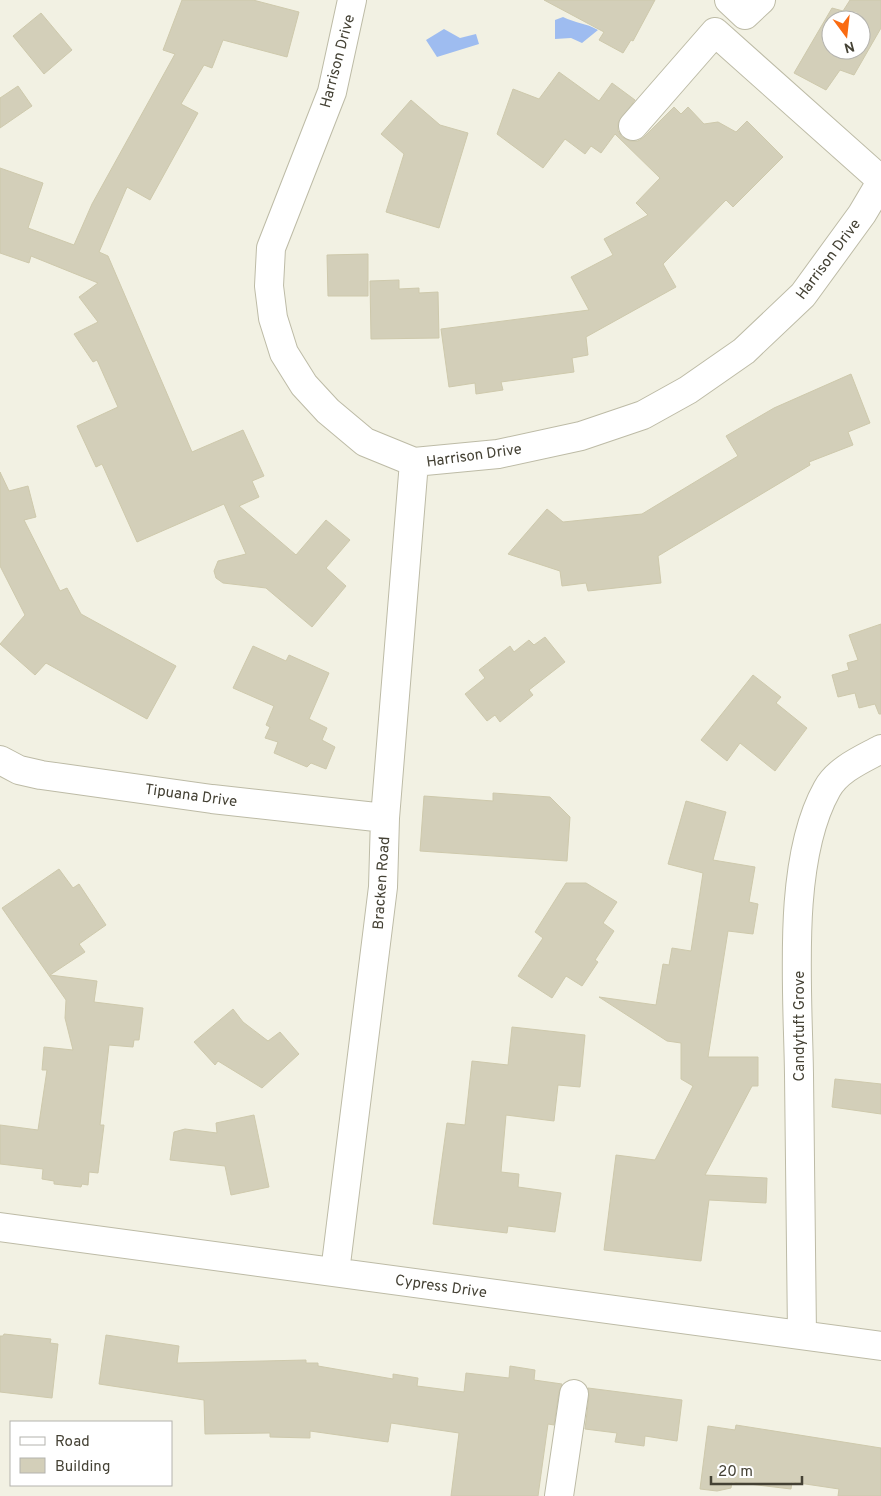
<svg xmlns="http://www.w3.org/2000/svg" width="881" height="1496" font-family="Overpass,sans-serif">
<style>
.water{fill:#9ebcf0}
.building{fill:#d3cfb9;stroke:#cec9ac;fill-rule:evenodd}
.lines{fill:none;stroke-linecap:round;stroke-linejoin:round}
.minor-casing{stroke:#bdbba6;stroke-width:30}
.minor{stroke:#fff;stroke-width:28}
.labels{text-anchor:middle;stroke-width:5;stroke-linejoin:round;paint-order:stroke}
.street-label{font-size:15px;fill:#444134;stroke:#fff}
</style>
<rect width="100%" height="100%" fill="#f2f1e3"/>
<path class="water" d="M 563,17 C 575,23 586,23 598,30 L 582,43 L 571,38 L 555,39 L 555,20 Z
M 444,29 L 460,38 L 476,34 L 479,44 L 437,57 L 426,40 Z"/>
<path class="building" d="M 182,0 L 253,0 L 299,12 L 287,57 L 223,40 L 212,68 L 204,65 L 181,104 L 198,113 L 150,200 L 127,187 L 99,252 L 108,256 L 192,452 L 243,430 L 264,476 L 252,481 L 259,497 L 239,506 L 296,555 L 326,520 L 350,540 L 326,568 L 346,586 L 312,627 L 266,588 L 223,583 L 216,578 L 214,571 L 218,561 L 246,554 L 224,504 L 137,542 L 102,464 L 96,467 L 77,426 L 118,407 L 97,360 L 93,362 L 74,334 L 98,322 L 79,297 L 98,283 L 31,256 L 29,263 L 0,253 L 0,168 L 43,183 L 28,228 L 74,245 L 92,204 L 175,54 L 163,50 Z
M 544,0 L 655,0 L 633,41 L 631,40 L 623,53 L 599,40 L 604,32 Z
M 850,0 L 881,0 L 881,28 L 854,75 L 840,70 L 826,90 L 794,73 L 832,8 L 843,11 ZM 831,20 L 861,20 L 861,50 L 831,50 Z
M 41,13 L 72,50 L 44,74 L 13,36 Z
M 559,72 L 599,101 L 612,83 L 635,100 L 618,123 L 618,131 L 622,137 L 630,141 L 638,141 L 644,137 L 674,107 L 681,114 L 688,107 L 704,124 L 718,122 L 736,132 L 747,121 L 783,157 L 733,207 L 726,200 L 663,264 L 676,287 L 586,337 L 588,355 L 572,358 L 574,372 L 501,382 L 503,390 L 476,394 L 475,383 L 449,387 L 441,329 L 589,310 L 571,277 L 613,255 L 604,239 L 648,215 L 636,203 L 660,178 L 615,134 L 601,153 L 591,146 L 585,154 L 565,139 L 543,168 L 497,134 L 513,89 L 539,99 Z
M 18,86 L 32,106 L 0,128 L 0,98 Z
M 411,100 L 440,125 L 468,133 L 439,228 L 386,212 L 404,154 L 381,134 Z
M 368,254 L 368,296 L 328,296 L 327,255 Z
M 399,280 L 399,289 L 419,288 L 419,293 L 438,292 L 439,338 L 371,339 L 370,281 Z
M 851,374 L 870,423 L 848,432 L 853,445 L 809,462 L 810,465 L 658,556 L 661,583 L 588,591 L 586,583 L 562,586 L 560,571 L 508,554 L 547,509 L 563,522 L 642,514 L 738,456 L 726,436 L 774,408 Z
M 0,472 L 9,491 L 28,486 L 36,517 L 24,520 L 60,591 L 67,588 L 81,614 L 176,666 L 147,719 L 46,663 L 35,675 L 0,644 L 25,615 L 0,566 Z
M 881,624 L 881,714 L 879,714 L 875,704 L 859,708 L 855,693 L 838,697 L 832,675 L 849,670 L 847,663 L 858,660 L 849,635 Z
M 545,637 L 565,662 L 529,690 L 533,695 L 500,722 L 495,715 L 487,721 L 465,694 L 485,678 L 479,670 L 510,646 L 514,652 L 529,640 L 534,645 Z
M 253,646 L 286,661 L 289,655 L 329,673 L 309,719 L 327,728 L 322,740 L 335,747 L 326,769 L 311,763 L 307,767 L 274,753 L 278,742 L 265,738 L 270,727 L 266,725 L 274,706 L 233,688 Z
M 753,675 L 781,697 L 776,703 L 807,728 L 775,771 L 740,743 L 727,761 L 701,740 Z
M 493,793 L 550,797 L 570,817 L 567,861 L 420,851 L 424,796 L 493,801 Z
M 686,801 L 726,812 L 713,860 L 755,867 L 749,902 L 758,904 L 753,934 L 728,931 L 708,1057 L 758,1057 L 758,1086 L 752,1086 L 705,1175 L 767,1178 L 766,1203 L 709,1200 L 701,1261 L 604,1250 L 616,1155 L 655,1160 L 693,1086 L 681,1079 L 681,1043 L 667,1041 L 599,997 L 656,1005 L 663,964 L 669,965 L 672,948 L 691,951 L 703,873 L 668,864 Z
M 59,869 L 73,888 L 79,884 L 106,925 L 79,944 L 85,952 L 50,975 L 97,981 L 94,1002 L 143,1008 L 139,1040 L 134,1040 L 133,1047 L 109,1045 L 100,1125 L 104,1125 L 98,1173 L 89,1172 L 88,1185 L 82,1184 L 81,1187 L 54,1184 L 54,1181 L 42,1179 L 43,1169 L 0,1164 L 0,1125 L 38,1130 L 47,1070 L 42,1070 L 44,1047 L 73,1050 L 65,1018 L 66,1000 L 2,908 Z
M 566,883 L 586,883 L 617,902 L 603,923 L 614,931 L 595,960 L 598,962 L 582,986 L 566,976 L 552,998 L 518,976 L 543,938 L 535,932 Z
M 233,1009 L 243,1022 L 268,1041 L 280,1032 L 299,1054 L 262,1088 L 218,1061 L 215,1065 L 194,1042 Z
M 512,1027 L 585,1035 L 580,1087 L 558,1085 L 554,1121 L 506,1115 L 501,1172 L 519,1174 L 518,1187 L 561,1193 L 555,1232 L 508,1226 L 507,1233 L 433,1224 L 447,1123 L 465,1125 L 472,1061 L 508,1065 Z
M 835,1079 L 881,1084 L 881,1114 L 832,1107 Z
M 254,1115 L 269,1187 L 231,1195 L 225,1166 L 170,1160 L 174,1132 L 185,1129 L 217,1133 L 216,1123 Z
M 4,1334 L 51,1339 L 50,1343 L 58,1344 L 52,1398 L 0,1392 L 0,1336 L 3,1336 Z
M 106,1335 L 179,1346 L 177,1363 L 306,1360 L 306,1363 L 318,1363 L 318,1366 L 393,1379 L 393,1374 L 418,1378 L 417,1386 L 464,1392 L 466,1373 L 509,1378 L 510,1366 L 535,1370 L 534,1380 L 562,1384 L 559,1392 L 554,1425 L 548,1424 L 538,1496 L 451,1496 L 459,1433 L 391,1423 L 388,1442 L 310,1431 L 310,1438 L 270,1437 L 270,1433 L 205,1434 L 204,1400 L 99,1384 Z
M 588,1388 L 682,1400 L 677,1441 L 645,1436 L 644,1446 L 615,1442 L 617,1433 L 585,1429 L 589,1396 Z
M 736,1425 L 881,1448 L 881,1496 L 838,1496 L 839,1489 L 792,1482 L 791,1489 L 732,1482 L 731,1488 L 717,1491 L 700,1489 L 708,1426 L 735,1430 Z"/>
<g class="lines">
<defs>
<path id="minor" d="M 352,0 L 332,92 L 271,248 L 269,286 L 273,318 L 284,353 L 304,385 L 328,411 L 365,442 L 414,462 L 498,454 L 581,436 L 643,415 L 688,390 L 744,351 L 803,295 L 862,214 L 881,182
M 729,0 L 745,15 L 761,0
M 633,126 L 715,32 L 881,180
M 0,760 L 19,770 L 41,775 L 212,799 L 385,818
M 0,1227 L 881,1346
M 335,1272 L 383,887 L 385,818 L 414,462
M 802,1335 C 801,1249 800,1162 799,1075 C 798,991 786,862 827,789 C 838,769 863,759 881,749
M 559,1496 L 574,1394"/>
</defs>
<use href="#minor" class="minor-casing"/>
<use href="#minor" class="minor"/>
</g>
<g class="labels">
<g class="street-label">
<text transform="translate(337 61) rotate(-75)" y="5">Harrison Drive</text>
<text transform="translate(828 259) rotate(-53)" y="5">Harrison Drive</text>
<text transform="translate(474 455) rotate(-8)" y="5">Harrison Drive</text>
<text transform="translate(191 795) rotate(8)" y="5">Tipuana Drive</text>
<text transform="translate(381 883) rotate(-86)" y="5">Bracken Road</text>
<text transform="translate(799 1026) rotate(-90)" y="5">Candytuft Grove</text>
<text transform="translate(441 1286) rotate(8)" y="5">Cypress Drive</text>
</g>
</g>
<rect x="10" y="1421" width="162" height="65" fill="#ffffff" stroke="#b4b3ae"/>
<rect x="20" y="1437" width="25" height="8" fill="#ffffff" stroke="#b4b3ae"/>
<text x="55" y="1446" font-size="15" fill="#444134">Road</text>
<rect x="20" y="1458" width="25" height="15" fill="#d3cfb9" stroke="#b4b3ae"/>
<text x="55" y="1471" font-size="15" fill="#444134">Building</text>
<g transform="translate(846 35) rotate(165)"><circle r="24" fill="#ffffff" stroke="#b4b3ae"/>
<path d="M0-4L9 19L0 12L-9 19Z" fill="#fa6b12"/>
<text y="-8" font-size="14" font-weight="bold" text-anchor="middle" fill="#444134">N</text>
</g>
<path d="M711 1476v8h91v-8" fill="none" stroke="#444134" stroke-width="2.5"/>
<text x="718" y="1476" font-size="15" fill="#444134" stroke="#ffffff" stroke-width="4" paint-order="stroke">20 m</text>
</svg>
